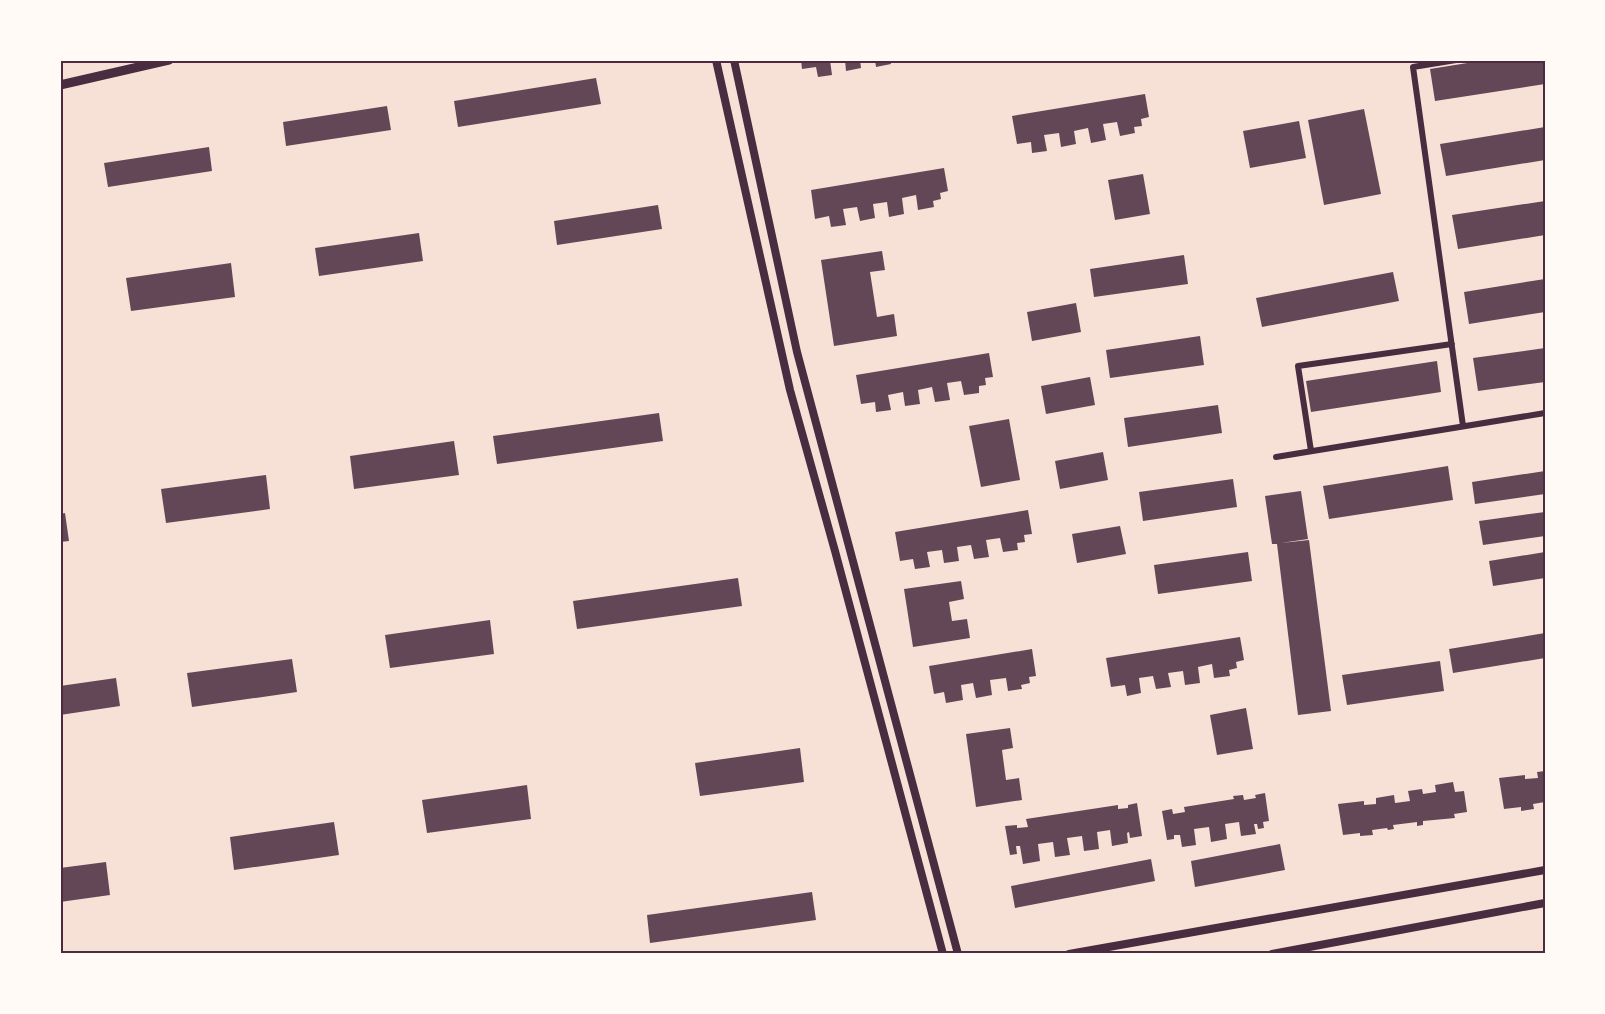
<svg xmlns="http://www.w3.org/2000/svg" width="1605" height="1014" font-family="'Fira Sans Condensed',sans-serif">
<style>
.building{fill:#644757}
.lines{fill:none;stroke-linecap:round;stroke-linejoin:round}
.minor{stroke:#4a2c40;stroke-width:6}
.tertiary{stroke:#4a2c40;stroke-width:8}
.secondary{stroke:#4a2c40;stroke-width:9}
.neatline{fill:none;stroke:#4a2c40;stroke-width:2}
</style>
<rect width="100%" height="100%" fill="#f7e1d7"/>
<path class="building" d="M 801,60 L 830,60 L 832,75 L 818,77 L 816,67 L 802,69 Z
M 845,60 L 860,60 L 861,68 L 846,71 Z
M 875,60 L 890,60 L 891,64 L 876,67 Z
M 1486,60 L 1545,60 L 1545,84 L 1435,101 L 1430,69 Z
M 596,78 L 601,104 L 458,127 L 454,101 Z
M 1145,94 L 1149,117 L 1141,119 L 1142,126 L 1134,127 L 1135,133 L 1120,136 L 1117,122 L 1103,124 L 1106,140 L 1091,143 L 1088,128 L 1074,131 L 1076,144 L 1061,147 L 1059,133 L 1044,135 L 1047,151 L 1032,153 L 1031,142 L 1017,144 L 1012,116 Z
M 387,106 L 391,130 L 286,146 L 283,122 Z
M 1364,109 L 1381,194 L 1324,205 L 1308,120 Z
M 1299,121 L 1306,158 L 1250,168 L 1243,131 Z
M 1545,127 L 1545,160 L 1446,176 L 1440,144 Z
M 209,147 L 212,171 L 108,187 L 104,163 Z
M 944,168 L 948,191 L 940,193 L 941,199 L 933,201 L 934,207 L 918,210 L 916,195 L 902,198 L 904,214 L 889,217 L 887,202 L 873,204 L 875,218 L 860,221 L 857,207 L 843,209 L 846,225 L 831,227 L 829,216 L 815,219 L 811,190 Z
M 1143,174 L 1150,214 L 1115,220 L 1108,180 Z
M 1545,201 L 1545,235 L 1458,249 L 1452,215 Z
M 658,205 L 662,229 L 557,245 L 554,221 Z
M 419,233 L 423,261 L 319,276 L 315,248 Z
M 882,251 L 885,270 L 870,272 L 877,317 L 894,314 L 897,336 L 834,346 L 821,260 Z
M 1184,255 L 1188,284 L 1094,297 L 1090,269 Z
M 231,263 L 235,297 L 131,311 L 126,278 Z
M 1393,272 L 1399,301 L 1262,327 L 1256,298 Z
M 1545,279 L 1545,312 L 1469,324 L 1464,292 Z
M 1076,303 L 1081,332 L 1032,341 L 1027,312 Z
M 1200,336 L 1204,365 L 1110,378 L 1106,350 Z
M 1545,348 L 1545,382 L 1478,391 L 1473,358 Z
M 989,353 L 993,377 L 985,378 L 986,385 L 979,386 L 979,393 L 964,395 L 961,381 L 947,383 L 950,400 L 935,402 L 932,387 L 918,390 L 920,404 L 905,406 L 903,392 L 888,395 L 891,410 L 876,412 L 875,402 L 861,404 L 856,375 Z
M 1437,361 L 1441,392 L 1311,412 L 1306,381 Z
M 1090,377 L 1095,405 L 1046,414 L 1041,386 Z
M 1218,405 L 1222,433 L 1128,447 L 1124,418 Z
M 659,413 L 663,441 L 497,464 L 493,436 Z
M 1009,419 L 1020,480 L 981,487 L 969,426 Z
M 454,441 L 459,475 L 354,489 L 350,456 Z
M 1103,452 L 1108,480 L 1060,489 L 1055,461 Z
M 1448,466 L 1453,500 L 1329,519 L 1323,486 Z
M 1545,471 L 1545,494 L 1475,504 L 1472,482 Z
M 266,475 L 270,509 L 166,523 L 161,489 Z
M 1233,479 L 1237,507 L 1143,521 L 1139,492 Z
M 1301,491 L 1308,539 L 1281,543 L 1309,540 L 1331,711 L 1298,715 L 1277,544 L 1272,544 L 1265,496 Z
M 1028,510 L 1032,534 L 1024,535 L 1025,542 L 1017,543 L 1018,550 L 1003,552 L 1000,538 L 986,540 L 989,557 L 974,559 L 971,545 L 957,547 L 959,561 L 944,563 L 942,550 L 927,552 L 930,567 L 915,569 L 913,559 L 900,561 L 895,532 Z
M 1545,512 L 1545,536 L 1483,545 L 1479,521 Z
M 65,513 L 69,541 L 60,542 L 60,514 Z
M 1120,526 L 1126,554 L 1077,563 L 1072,534 Z
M 1248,552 L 1252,581 L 1158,594 L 1154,565 Z
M 1545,552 L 1545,578 L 1493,586 L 1489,561 Z
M 738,578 L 742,606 L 577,629 L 573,601 Z
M 961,581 L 964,599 L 949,602 L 952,621 L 967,619 L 970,638 L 913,647 L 904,589 Z
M 490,620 L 494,654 L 390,668 L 385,635 Z
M 1545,633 L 1545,658 L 1453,673 L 1449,649 Z
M 1240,637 L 1244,660 L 1236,662 L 1237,668 L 1229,670 L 1230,676 L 1214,678 L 1212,664 L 1198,667 L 1200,683 L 1185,685 L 1183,671 L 1168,673 L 1171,687 L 1156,689 L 1153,676 L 1139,678 L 1141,693 L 1127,696 L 1125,685 L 1111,687 L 1106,658 Z
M 1032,649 L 1036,676 L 1029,677 L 1030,683 L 1021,685 L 1022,689 L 1008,691 L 1006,678 L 990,680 L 992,695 L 976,698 L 973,683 L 961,685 L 963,700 L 946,703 L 944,692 L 934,694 L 929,666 Z
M 292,659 L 297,692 L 192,707 L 187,673 Z
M 1440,661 L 1444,691 L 1347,705 L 1342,675 Z
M 116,678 L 120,706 L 60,715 L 60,686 Z
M 1246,708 L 1253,749 L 1217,755 L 1210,715 Z
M 1010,728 L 1013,748 L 1002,750 L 1006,780 L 1019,778 L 1022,800 L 976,807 L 966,734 Z
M 800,748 L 804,782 L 700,796 L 695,763 Z
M 1545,771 L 1545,802 L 1533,804 L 1534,809 L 1521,811 L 1521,807 L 1504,809 L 1499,778 L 1525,775 L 1525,779 L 1538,778 L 1537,772 Z
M 1453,782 L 1455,792 L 1464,791 L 1467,812 L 1454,814 L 1455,818 L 1423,821 L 1423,825 L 1417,826 L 1417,822 L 1393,825 L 1394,829 L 1388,830 L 1387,828 L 1372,830 L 1373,835 L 1360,836 L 1360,833 L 1343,835 L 1338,804 L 1364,801 L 1364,805 L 1376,804 L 1376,798 L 1394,795 L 1395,803 L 1410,801 L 1408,791 L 1422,789 L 1423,794 L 1436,792 L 1435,785 Z
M 527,785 L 531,819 L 427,833 L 422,800 Z
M 1265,793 L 1269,821 L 1263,822 L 1264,828 L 1258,829 L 1257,824 L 1254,824 L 1256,834 L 1241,836 L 1239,822 L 1225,824 L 1227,839 L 1211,842 L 1209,827 L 1194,829 L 1196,845 L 1182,847 L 1180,835 L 1174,835 L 1174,839 L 1167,840 L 1162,811 L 1172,809 L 1173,814 L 1185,812 L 1184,807 L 1234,799 L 1233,796 L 1243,795 L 1244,800 L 1256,798 L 1255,795 Z
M 1137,803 L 1142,836 L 1130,838 L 1129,832 L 1127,833 L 1128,843 L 1112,846 L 1110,830 L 1097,832 L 1099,849 L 1084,851 L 1082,836 L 1067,838 L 1070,855 L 1055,857 L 1053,842 L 1038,844 L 1040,861 L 1023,864 L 1020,846 L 1016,846 L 1017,854 L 1010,855 L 1005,826 L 1017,825 L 1017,828 L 1028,827 L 1026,819 L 1118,805 L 1118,809 L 1128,808 L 1128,805 Z
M 334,822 L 339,855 L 234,870 L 230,837 Z
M 1280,844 L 1285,870 L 1195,887 L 1191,861 Z
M 1151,859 L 1155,881 L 1015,908 L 1011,886 Z
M 106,862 L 110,895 L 60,902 L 60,868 Z
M 812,892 L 816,920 L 650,943 L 647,915 Z"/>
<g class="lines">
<path class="minor" d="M 1456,60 L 1413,67 L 1463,426
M 1311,451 L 1298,366 L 1452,344
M 1276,457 L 1545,413"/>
<path class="tertiary" d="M 716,60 L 790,390 L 835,551 L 943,954
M 734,60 L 797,352 L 958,954
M 1069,954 L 1545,870
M 1272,954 L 1545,903"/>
<path class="secondary" d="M 60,85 L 169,60"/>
</g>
<rect width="1605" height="1014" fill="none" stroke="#fffaf5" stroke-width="123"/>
<rect x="62" y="62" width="1482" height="890" class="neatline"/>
</svg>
